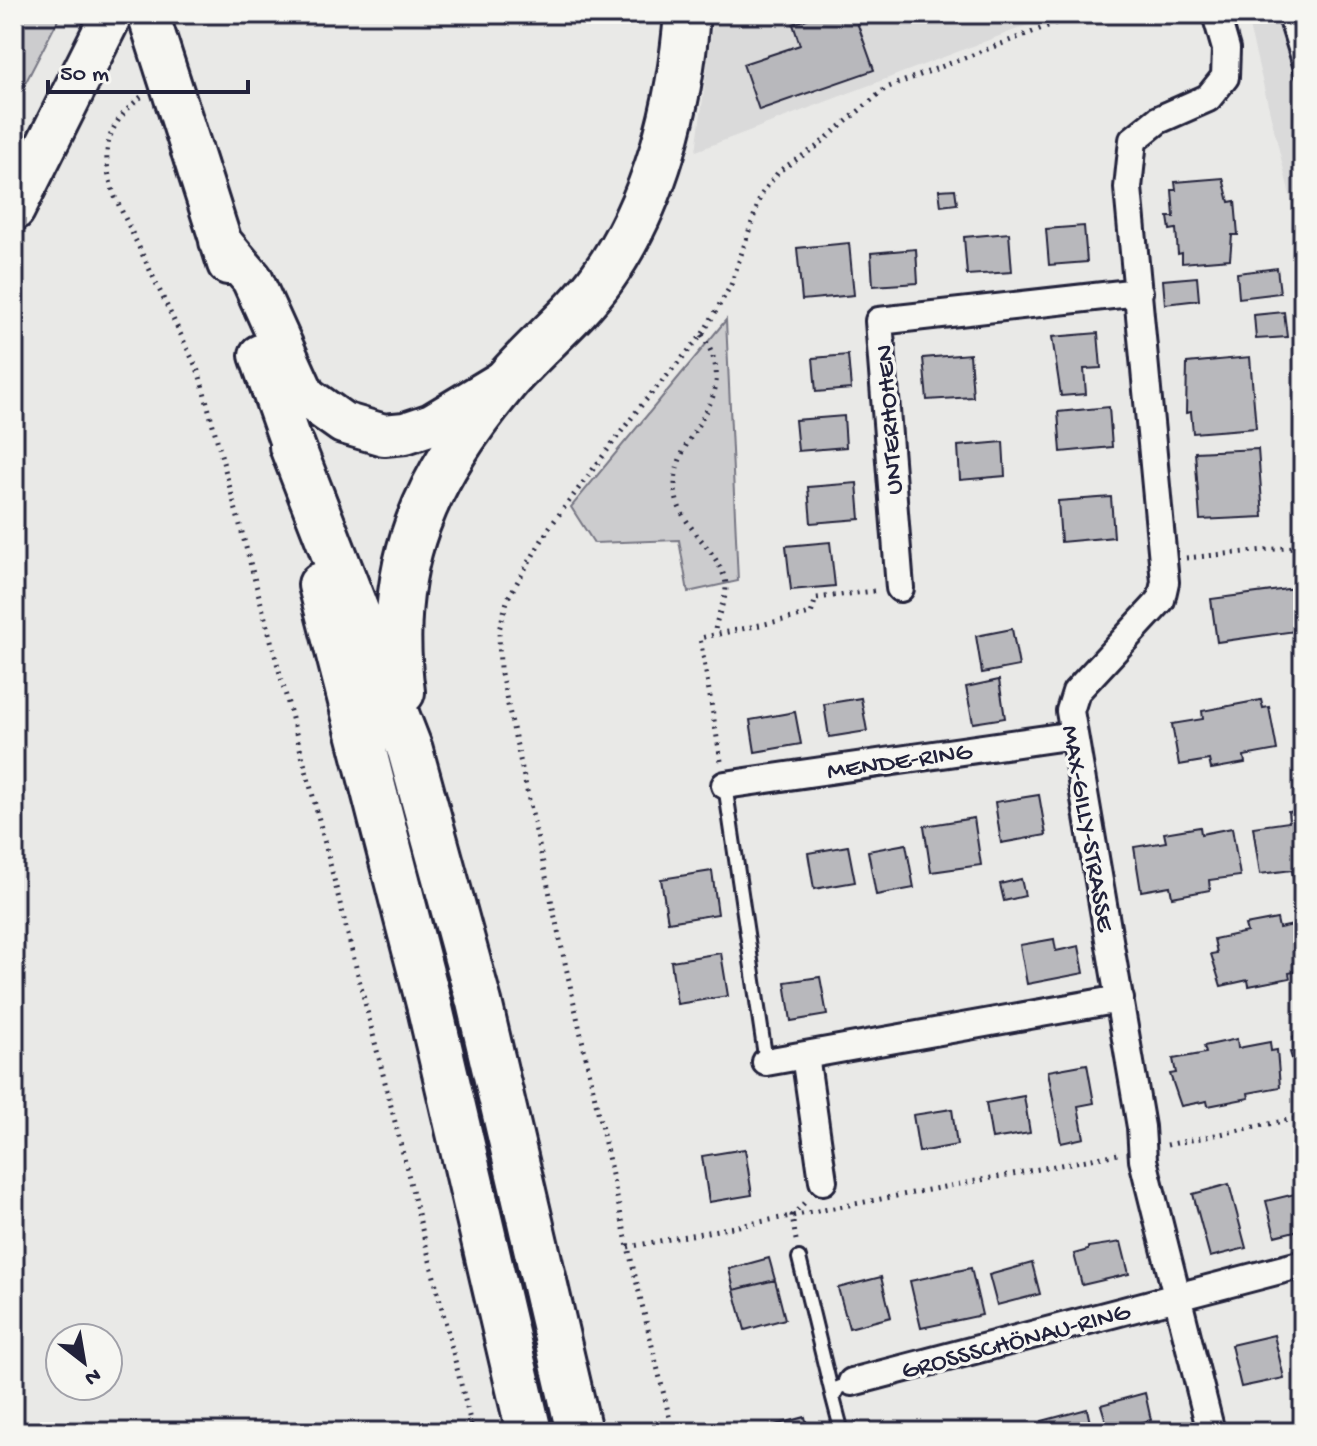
<svg xmlns="http://www.w3.org/2000/svg" width="1317" height="1446" font-family="'Gochi Hand',sans-serif">
<style>
.built{fill:#dadada}
.green{fill:#ccccce;stroke:#777784;stroke-width:2}
.building{fill:#b8b8bc;stroke:#22223b;stroke-width:2}
.lines{fill:none;stroke-linecap:round;stroke-linejoin:round}
.lane-casing{stroke:#22223b;stroke-width:18}
.street-casing{stroke:#22223b;stroke-width:32}
.primary-casing{stroke:#22223b;stroke-width:46}
.highway-casing{stroke:#22223b;stroke-width:50}
.path{stroke:#22223b;stroke-width:5;stroke-dasharray:2 6;stroke-linecap:butt}
.lane{stroke:#f6f6f2;stroke-width:12}
.street{stroke:#f6f6f2;stroke-width:26}
.primary{stroke:#f6f6f2;stroke-width:40}
.highway{stroke:#f6f6f2;stroke-width:44}
.primary-bridge-casing{stroke:#22223b;stroke-width:46;stroke-linecap:butt}
.primary-bridge{stroke:#f6f6f2;stroke-width:40}
.labels{text-anchor:middle;stroke-width:7;stroke-linejoin:round;paint-order:stroke}
.street-label{font-size:26px;fill:#22223b;stroke:#f6f6f2}
</style>
<rect width="100%" height="100%" fill="#e9e9e7"/>
<filter id="ink" filterUnits="userSpaceOnUse"><feTurbulence type="fractalNoise" baseFrequency=".0125" numOctaves="2"/><feDisplacementMap in="SourceGraphic" scale="16" xChannelSelector="R" yChannelSelector="G"/><feConvolveMatrix kernelMatrix="1 2 1 2 8 2 1 2 1" color-interpolation-filters="sRGB"/></filter>
<g filter="url(#ink)">
<path class="built" d="M 714,14 L 1057,14 L 696,151 Z
M 1246,14 L 1303,14 L 1303,221 L 1297,224 Z"/>
<path class="green" d="M 14,14 L 61,14 L 14,105 Z
M 726,320 L 738,581 L 688,592 L 679,540 L 594,543 L 571,507 Z"/>
<path class="building" d="M 820,14 L 854,14 L 874,70 L 759,110 L 743,64 L 800,45 L 793,24 Z
M 1223,178 L 1229,202 L 1235,201 L 1238,235 L 1232,235 L 1230,259 L 1182,263 L 1182,253 L 1178,254 L 1176,229 L 1170,230 L 1168,217 L 1174,217 L 1172,190 L 1176,190 L 1175,182 Z
M 955,189 L 957,204 L 941,206 L 939,190 Z
M 1084,226 L 1087,262 L 1049,265 L 1046,229 Z
M 1009,233 L 1012,272 L 967,275 L 964,237 Z
M 849,243 L 854,295 L 802,300 L 797,248 Z
M 916,249 L 918,283 L 873,286 L 871,253 Z
M 1277,268 L 1280,293 L 1239,298 L 1237,273 Z
M 1197,277 L 1199,300 L 1165,304 L 1163,280 Z
M 1284,312 L 1287,337 L 1256,339 L 1254,315 Z
M 1098,333 L 1101,368 L 1084,369 L 1086,394 L 1061,396 L 1052,337 Z
M 970,354 L 973,397 L 927,400 L 923,358 Z
M 848,355 L 851,389 L 816,392 L 813,358 Z
M 1250,357 L 1256,428 L 1193,433 L 1191,412 L 1186,413 L 1187,363 Z
M 1109,407 L 1112,447 L 1061,452 L 1058,412 Z
M 844,416 L 846,447 L 798,451 L 795,420 Z
M 1303,426 L 1303,451 L 1300,451 L 1297,427 Z
M 1003,442 L 1005,476 L 960,480 L 958,446 Z
M 1258,449 L 1263,517 L 1200,520 L 1195,452 Z
M 857,483 L 860,519 L 811,523 L 808,487 Z
M 1111,497 L 1114,537 L 1061,542 L 1058,501 Z
M 830,542 L 835,586 L 791,590 L 786,546 Z
M 1303,587 L 1303,630 L 1217,642 L 1211,599 Z
M 1012,629 L 1019,666 L 982,673 L 976,636 Z
M 999,680 L 1005,718 L 973,723 L 966,687 Z
M 861,698 L 867,731 L 829,737 L 824,704 Z
M 1261,700 L 1263,708 L 1269,707 L 1277,750 L 1244,756 L 1245,763 L 1211,769 L 1209,760 L 1179,765 L 1172,724 L 1203,719 L 1202,711 Z
M 795,712 L 801,744 L 755,752 L 750,720 Z
M 1039,795 L 1046,835 L 1001,843 L 995,802 Z
M 1303,810 L 1303,875 L 1293,876 L 1292,870 L 1260,874 L 1253,827 L 1289,822 L 1288,812 Z
M 974,818 L 981,865 L 931,872 L 924,826 Z
M 1200,827 L 1201,834 L 1232,828 L 1240,876 L 1209,880 L 1210,890 L 1172,897 L 1170,886 L 1141,891 L 1134,847 L 1166,842 L 1164,833 Z
M 906,844 L 914,888 L 876,895 L 868,851 Z
M 848,846 L 855,882 L 814,889 L 808,853 Z
M 712,871 L 718,914 L 668,922 L 661,879 Z
M 1021,879 L 1025,896 L 1004,901 L 1000,884 Z
M 1277,919 L 1279,928 L 1303,923 L 1303,970 L 1289,973 L 1290,978 L 1249,986 L 1248,980 L 1221,986 L 1211,954 L 1217,953 L 1214,939 L 1247,932 L 1245,925 Z
M 1054,939 L 1056,951 L 1079,946 L 1084,973 L 1027,984 L 1020,945 Z
M 721,953 L 728,996 L 677,1004 L 671,961 Z
M 820,977 L 827,1015 L 791,1021 L 785,982 Z
M 1303,1035 L 1303,1084 L 1300,1084 L 1290,1052 L 1296,1051 L 1293,1037 Z
M 1237,1039 L 1238,1048 L 1270,1042 L 1271,1051 L 1277,1050 L 1280,1087 L 1248,1093 L 1249,1098 L 1208,1106 L 1207,1101 L 1181,1106 L 1170,1074 L 1176,1073 L 1173,1059 L 1206,1053 L 1204,1046 Z
M 1087,1064 L 1094,1103 L 1078,1106 L 1084,1138 L 1061,1143 L 1048,1071 Z
M 1024,1096 L 1030,1133 L 992,1139 L 986,1103 Z
M 952,1109 L 957,1145 L 919,1152 L 913,1115 Z
M 745,1149 L 752,1195 L 709,1202 L 702,1156 Z
M 1229,1184 L 1246,1248 L 1210,1257 L 1193,1194 Z
M 1303,1192 L 1303,1229 L 1275,1236 L 1266,1201 Z
M 1121,1242 L 1129,1274 L 1082,1285 L 1074,1254 L 1088,1250 L 1088,1247 Z
M 769,1258 L 775,1280 L 734,1290 L 729,1269 Z
M 1032,1263 L 1040,1294 L 997,1305 L 989,1275 Z
M 971,1268 L 982,1315 L 921,1328 L 910,1281 Z
M 881,1277 L 891,1317 L 849,1328 L 838,1288 Z
M 775,1280 L 785,1319 L 745,1330 L 734,1290 Z
M 1274,1335 L 1284,1378 L 1241,1387 L 1231,1345 Z
M 1145,1393 L 1151,1420 L 1109,1431 L 1101,1405 Z
M 1087,1409 L 1092,1432 L 1045,1432 L 1042,1421 Z
M 805,1417 L 809,1432 L 768,1432 L 767,1427 Z"/>
<g class="lines">
<defs>
<path id="lane" d="M 1284,14 L 1303,75
M 725,785 L 766,1062
M 799,1258 L 833,1398
M 842,1432 L 833,1398 L 838,1388 L 852,1382"/>
<path id="street" d="M 900,588 L 879,321 L 1139,292
M 725,785 L 1074,735
M 805,1055 L 823,1181
M 766,1062 L 1120,999
M 852,1382 L 1303,1264
M 1211,1432 L 1143,1160 L 1141,1127 L 1070,711 L 1076,692 L 1161,600 L 1165,582 L 1128,188 L 1133,140 L 1158,120 L 1208,98 L 1225,77 L 1226,49 L 1216,14"/>
<path id="primary" d="M 192,151 L 228,264
M 14,210 L 112,14
M 220,241 L 252,279 L 305,396 L 343,423 L 384,435 L 405,433 L 432,424 L 503,381
M 260,355 L 292,446"/>
<path id="highway" d="M 292,446 L 410,750 L 479,1002 L 579,1432
M 321,585 L 429,1004 L 529,1432
M 402,692 C 385,562 426,478 507,380 C 537,345 575,316 602,278 C 656,202 680,105 687,14"/>
</defs>
<use href="#lane" class="lane-casing"/>
<use href="#street" class="street-casing"/>
<use href="#primary" class="primary-casing"/>
<use href="#highway" class="highway-casing"/>
<path class="path" d="M 141,97 C 104,127 100,154 115,197 L 199,373 L 314,800 L 473,1432
M 702,335 C 745,401 678,425 675,483 C 673,523 714,543 725,579 C 730,596 715,616 715,633
M 1186,558 L 1295,547 L 1303,541
M 721,761 L 700,638 L 811,614 L 816,598 L 874,591
M 1167,1145 L 1303,1117
M 796,1240 L 792,1216 L 807,1200
M 628,1247 L 1118,1154
M 673,1432 L 628,1247 L 500,669 L 499,630 L 508,598 L 549,528 L 639,408 L 702,335 L 731,285 L 761,195 L 779,171 L 816,147 L 886,88 L 1079,14"/>
<use href="#lane" class="lane"/>
<use href="#street" class="street"/>
<use href="#primary" class="primary"/>
<use href="#highway" class="highway"/>
<defs>
<path id="primary-bridge" d="M 148,14 L 192,151"/>
</defs>
<use href="#primary-bridge" class="primary-bridge-casing"/>
<use href="#primary-bridge" class="primary-bridge"/>
</g>
</g>
<g class="labels">
<g class="street-label">
<text transform="translate(887 420) rotate(-94)" y="9">UNTERHOHEN</text>
<text transform="translate(899 759) rotate(-8)" y="9">MENDE-RING</text>
<text transform="translate(1090 828) rotate(80)" y="9">MAX-GILLY-STRASSE</text>
<text transform="translate(1015 1339) rotate(-15)" y="9">GROSSSCHÖNAU-RING</text>
</g>
</g>
<rect width="1317" height="1446" fill="none" stroke="#f6f6f2" stroke-width="48"/>
<rect x="24" y="24" width="1269" height="1398" fill="none" stroke="#22223b" stroke-width="3" filter="url(#ink)"/>
<g transform="translate(84 1362) rotate(149)"><circle r="38" fill="#f6f6f2" stroke="#a1a1a9" stroke-width="2"/>
<path d="M0-6L14 30L0 20L-14 30Z" fill="#22223b"/>
<text y="-12" font-size="22" font-weight="bold" text-anchor="middle" fill="#22223b">N</text>
</g>
<path d="M48 80v12h200v-12" fill="none" stroke="#22223b" stroke-width="4"/>
<text x="60" y="80" font-size="24" fill="#22223b" stroke="#f6f6f2" stroke-width="6" paint-order="stroke">50 m</text>
</svg>
